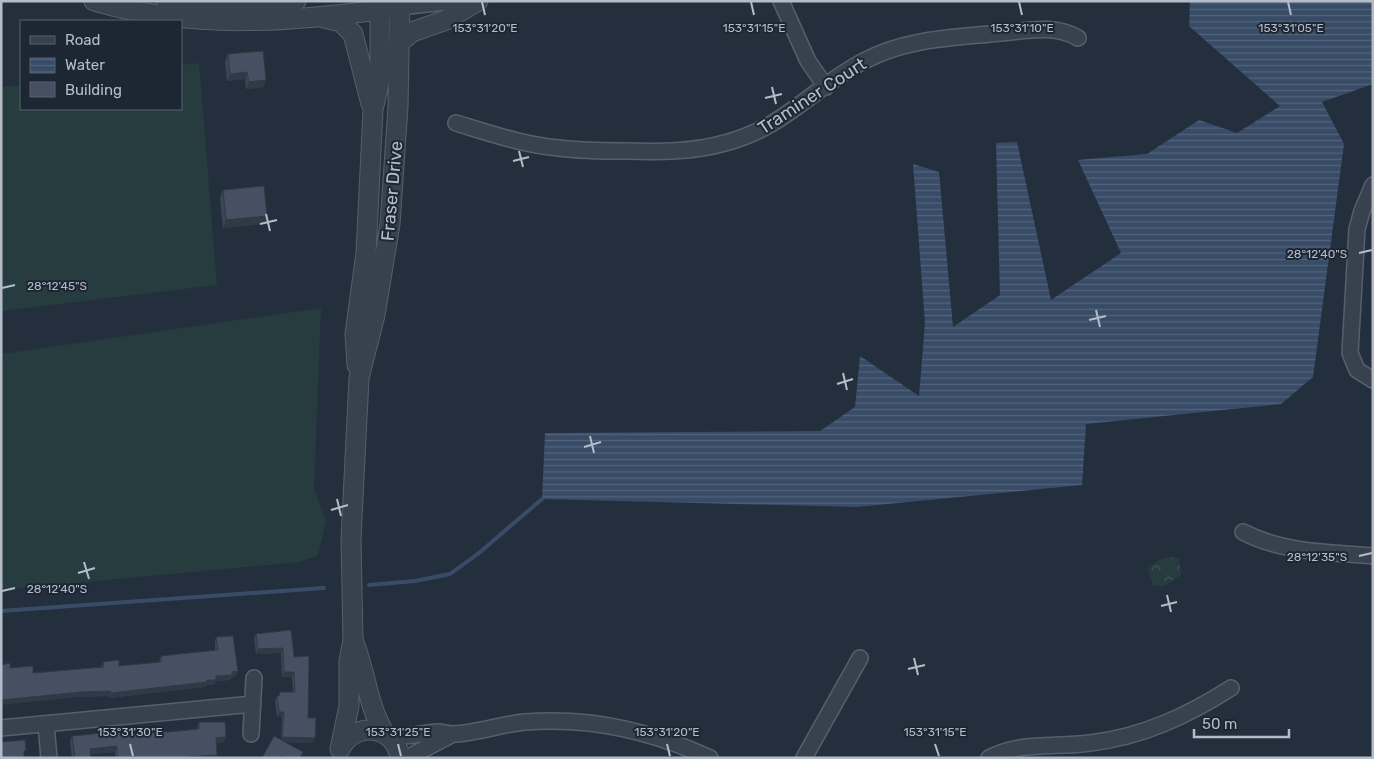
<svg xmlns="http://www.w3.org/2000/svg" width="1374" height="759" font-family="Rubik,sans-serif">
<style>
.grass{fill:#263c3f}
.park{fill:url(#park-crowns)}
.water{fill:url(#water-rules)}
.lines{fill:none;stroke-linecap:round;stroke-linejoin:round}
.stream{stroke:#394c67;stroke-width:4}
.minor-casing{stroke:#565f6c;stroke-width:18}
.tertiary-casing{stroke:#565f6c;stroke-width:21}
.minor{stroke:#38414e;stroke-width:15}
.tertiary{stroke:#38414e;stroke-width:19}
.wall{fill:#3b4654}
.shaded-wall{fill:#303945}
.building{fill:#455162;stroke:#303945}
.ticks{fill:none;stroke:#b4bcc9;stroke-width:2}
.labels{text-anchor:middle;stroke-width:4;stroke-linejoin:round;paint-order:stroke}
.street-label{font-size:18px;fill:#b4bcc9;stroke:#1d2633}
.ticks-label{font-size:12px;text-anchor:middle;fill:#b4bcc9;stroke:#1d2633;stroke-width:4;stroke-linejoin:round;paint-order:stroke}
</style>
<defs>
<pattern id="park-crowns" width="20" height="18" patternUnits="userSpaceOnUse" patternTransform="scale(1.25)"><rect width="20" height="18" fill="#263c3f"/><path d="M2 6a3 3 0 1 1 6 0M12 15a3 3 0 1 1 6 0" fill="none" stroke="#435659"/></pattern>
<pattern id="water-rules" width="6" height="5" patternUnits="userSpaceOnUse" patternTransform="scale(1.25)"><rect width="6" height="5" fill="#394c67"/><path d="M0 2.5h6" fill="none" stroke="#53647b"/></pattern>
</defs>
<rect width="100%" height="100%" fill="#242f3e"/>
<path class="grass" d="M 199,63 L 217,285 L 1,311 L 1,87 L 21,85 L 21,109 L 181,109 L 181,65 Z
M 321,308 L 314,488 L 326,521 L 318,555 L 300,562 L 1,590 L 1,354 Z"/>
<path class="park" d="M 1169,557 L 1179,558 L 1181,575 L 1164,586 L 1153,585 L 1148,569 L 1157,561 Z"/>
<path class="water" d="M 1190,1 L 1373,1 L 1373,84 L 1322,102 L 1344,144 L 1313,377 L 1281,404 L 1086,424 L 1082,485 L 857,507 L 542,499 L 545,433 L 820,431 L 855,407 L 860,356 L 919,396 L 925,323 L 913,164 L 939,172 L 953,327 L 1000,295 L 996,143 L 1017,142 L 1051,300 L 1121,253 L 1078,160 L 1147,154 L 1199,120 L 1237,133 L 1280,106 L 1189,26 Z"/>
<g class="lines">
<path class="stream" d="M 369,585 L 415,581 L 450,574 L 479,553 L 542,499
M 1,611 L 324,588"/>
<defs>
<path id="minor" d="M 781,1 L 808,61 L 826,87
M 399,7 L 455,1
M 456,123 C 489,133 524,145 559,148 C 581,151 604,151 627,151 C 660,152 693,152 725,143 C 786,127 812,88 864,61 C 907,38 953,38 1000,33 C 1026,31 1055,24 1078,38
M 1373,185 L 1362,211 L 1357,229 L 1350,353 L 1357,370 L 1373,380
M 1243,532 C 1283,553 1328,552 1373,556
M 46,724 L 49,758
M 1,728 L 253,704
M 251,734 L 254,678
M 389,736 C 407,738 421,733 438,732 C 443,732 448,734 453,734 C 474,734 502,724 525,722 C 588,717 652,731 710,758
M 407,758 L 453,734
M 804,758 L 860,658
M 989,758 C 1021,741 1056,748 1090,743 C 1142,737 1187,716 1231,688"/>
<path id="tertiary" d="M 94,1 C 192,30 293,22 393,8
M 166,1 L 219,5 L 296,1
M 324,18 L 341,22 L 353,34 L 371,104
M 399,43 L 412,32 L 446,20 L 478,1
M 357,365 L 355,334 L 366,253 L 373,110 L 380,79 L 380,1
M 353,640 C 366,671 367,705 385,734
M 340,749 L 349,706 L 349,661 L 353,640 L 351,539 L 359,378 L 375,315 L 390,224 L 398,107 L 400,1
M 340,749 C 355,720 395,725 400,758"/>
</defs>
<use href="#minor" class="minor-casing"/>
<use href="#tertiary" class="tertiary-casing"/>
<use href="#minor" class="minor"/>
<use href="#tertiary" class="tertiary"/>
</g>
<path class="wall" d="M 228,54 L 264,87 L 246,89 L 245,79 L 227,81 L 225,62 Z
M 223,190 L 267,216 L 264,224 L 223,228 L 220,198 Z
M 291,630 L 294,657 L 313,743 L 285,742 L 301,758 L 262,758 L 281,740 L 282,717 L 277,717 L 275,701 L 277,696 L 278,696 L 280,692 L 293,692 L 292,677 L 282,677 L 281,653 L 256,654 L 254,639 L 256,634 Z
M 216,637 L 236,676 L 232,677 L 230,680 L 216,681 L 214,685 L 206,685 L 205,687 L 109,698 L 109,696 L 79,697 L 10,668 L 33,673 L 101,667 L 103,662 L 119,666 L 159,662 L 161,656 L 215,650 L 215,642 Z
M 199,722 L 224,742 L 216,743 L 217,755 L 216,758 L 115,758 L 115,752 L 91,754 L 91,758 L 72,758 L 70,741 L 72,736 L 125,734 L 158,731 L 168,732 L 197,729 Z"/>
<path class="shaded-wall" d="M 247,72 L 245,79 L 227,81 L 230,74 Z
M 266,80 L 264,87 L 246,89 L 249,82 Z
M 267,216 L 264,224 L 223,228 L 226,220 Z
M 283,648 L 281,653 L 256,654 L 258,649 Z
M 238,671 L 236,676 L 232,677 L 230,680 L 216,681 L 214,685 L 206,685 L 205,687 L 109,698 L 111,693 L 216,676 L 232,672 Z
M 284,672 L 294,672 L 292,677 L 282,677 Z
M 111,691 L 109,696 L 79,697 L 1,705 L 1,700 L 81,692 Z
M 279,712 L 284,712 L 282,717 L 277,717 Z
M 226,737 L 224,742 L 214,743 L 216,738 Z
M 282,737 L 315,738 L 313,743 L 281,742 Z
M 117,746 L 115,752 L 88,754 L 90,749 Z
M 217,755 L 216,758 L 187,758 L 188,757 Z"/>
<path class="building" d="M 263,51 L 266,80 L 249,82 L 247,72 L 230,74 L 228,54 Z
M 264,186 L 267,216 L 226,220 L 223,190 Z
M 291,630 L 294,657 L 309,656 L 308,718 L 316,718 L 315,738 L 282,737 L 284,712 L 279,712 L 277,696 L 279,696 L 280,692 L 295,692 L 294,672 L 284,672 L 283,648 L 258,649 L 256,634 Z
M 233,636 L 238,671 L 232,672 L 232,675 L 216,676 L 216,680 L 207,680 L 207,682 L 111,693 L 111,691 L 81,692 L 1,700 L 1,665 L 10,663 L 10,668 L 33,666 L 33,673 L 104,667 L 103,662 L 119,660 L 119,666 L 161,662 L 161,656 L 218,650 L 216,637 Z
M 199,722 L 225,722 L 226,737 L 216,738 L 217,755 L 188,757 L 188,758 L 117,758 L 117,746 L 90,749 L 91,758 L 75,758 L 72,736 L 125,731 L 125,734 L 158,729 L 158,731 L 168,732 L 199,729 Z
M 274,736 L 303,752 L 300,758 L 284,758 L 281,756 L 281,758 L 262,758 Z
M 25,740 L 26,751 L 24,751 L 24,758 L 1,758 L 1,742 Z"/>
<path class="ticks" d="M 482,2 L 485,15M 751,2 L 754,15M 1019,2 L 1022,15M 1288,2 L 1291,15M 772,87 L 776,104M 765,98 L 782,94M 519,151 L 523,167M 513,161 L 529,157M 266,214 L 270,231M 260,224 L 277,220M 1359,253 L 1372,250M 2,288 L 15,285M 1096,310 L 1100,327M 1089,320 L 1106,316M 843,373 L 847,390M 837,384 L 853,379M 590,436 L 594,453M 584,447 L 601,442M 337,499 L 341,516M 331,510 L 348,505M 1359,556 L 1372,553M 84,562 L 89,579M 78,573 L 95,568M 2,591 L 15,588M 1167,595 L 1171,612M 1161,606 L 1177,602M 914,658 L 918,675M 908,669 L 925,665M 130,744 L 133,756M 398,744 L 401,756M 667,744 L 670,756M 935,744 L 939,756"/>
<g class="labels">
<g class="street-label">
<text transform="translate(812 96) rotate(-33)" y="6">Traminer Court</text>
<text transform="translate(392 191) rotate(-85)" y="6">Fraser Drive</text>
</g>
</g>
<g class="ticks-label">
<text x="485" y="32">153°31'20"E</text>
<text x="754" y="32">153°31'15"E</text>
<text x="1022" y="32">153°31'10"E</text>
<text x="1291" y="32">153°31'05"E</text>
<text x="1317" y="258">28°12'40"S</text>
<text x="57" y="290">28°12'45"S</text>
<text x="1317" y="561">28°12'35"S</text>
<text x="57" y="593">28°12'40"S</text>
<text x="130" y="736">153°31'30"E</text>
<text x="398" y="736">153°31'25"E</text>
<text x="667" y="736">153°31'20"E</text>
<text x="935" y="736">153°31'15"E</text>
</g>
<rect width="1374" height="759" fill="none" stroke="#b4bcc9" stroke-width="5"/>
<rect x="20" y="20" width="162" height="90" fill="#1d2633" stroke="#59626f"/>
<rect x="30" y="36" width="25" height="8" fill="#38414e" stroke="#59626f"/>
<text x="65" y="45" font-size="15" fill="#b4bcc9">Road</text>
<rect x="30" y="58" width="25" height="15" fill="url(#water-rules)" stroke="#59626f"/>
<text x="65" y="70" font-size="15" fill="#b4bcc9">Water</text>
<rect x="30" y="82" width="25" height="15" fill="#455162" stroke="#59626f"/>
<text x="65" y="95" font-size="15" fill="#b4bcc9">Building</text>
<path d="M1194 729v8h95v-8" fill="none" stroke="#b4bcc9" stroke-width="2.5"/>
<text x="1202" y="729" font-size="15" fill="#b4bcc9" stroke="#1d2633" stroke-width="4" paint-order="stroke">50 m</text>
</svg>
